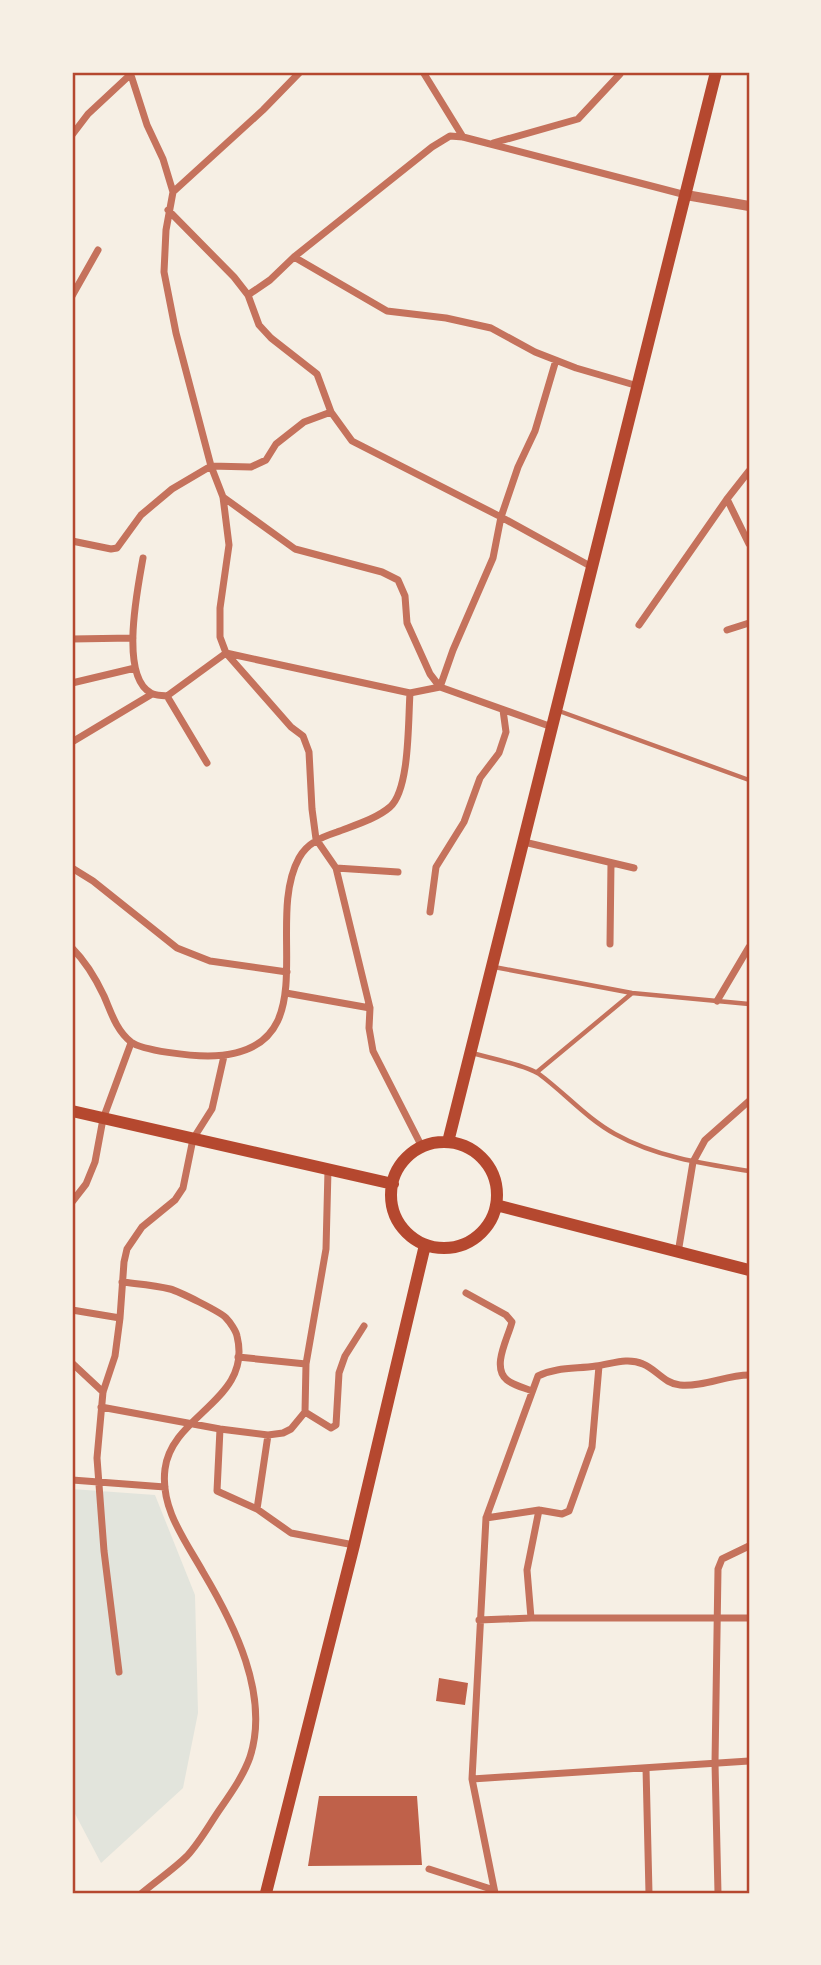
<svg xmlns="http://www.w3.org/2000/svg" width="821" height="1965" font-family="Rubik,sans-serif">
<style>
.green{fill:#e2e4dc}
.building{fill:#bf614a}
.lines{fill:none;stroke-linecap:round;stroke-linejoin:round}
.service{stroke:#c5725c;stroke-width:4.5}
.minor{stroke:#c5725c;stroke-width:7}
.tertiary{stroke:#c5725c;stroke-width:10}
.secondary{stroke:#b5482f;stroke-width:12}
.neatline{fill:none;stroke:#b5482f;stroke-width:2.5}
</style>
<rect width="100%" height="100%" fill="#f6efe4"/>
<path class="green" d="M 72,1489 L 155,1495 L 195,1595 L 198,1713 L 183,1788 L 101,1863 L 72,1808 Z"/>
<path class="building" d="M 439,1678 L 468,1683 L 465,1705 L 436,1701 Z
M 319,1796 L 417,1796 L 422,1865 L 308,1866 Z"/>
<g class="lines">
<path class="service" d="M 559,711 L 749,780
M 494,967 L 632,993 L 749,1004
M 472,1053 C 489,1058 526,1065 539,1074 C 565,1093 586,1118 615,1134 C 656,1157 704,1164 749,1171
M 537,1072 L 631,994"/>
<path class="minor" d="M 130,72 L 147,125 L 163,159 L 173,192 L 166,230 L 164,272 L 176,333 L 211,466 L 223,497 L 229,545 L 220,608 L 220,637 L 226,653 L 291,727 L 303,736 L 309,752 L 312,809 L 316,839 L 336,868 L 370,1008 L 369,1028 L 373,1051 L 422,1147
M 423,72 L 463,137
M 72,135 L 88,114 L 132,73
M 493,143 L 578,119 L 620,74
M 173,192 L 263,110 L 300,72
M 168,210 L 234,277 L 248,295 L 259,325 L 271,338 L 317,374 L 331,412 L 352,441 L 501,517 L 592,567
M 294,257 L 387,311 L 446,318 L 491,328 L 535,352 L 576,368 L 638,386
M 248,295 L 270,280 L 294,257 L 432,147 L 450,136 L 463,137 L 686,195
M 72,296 L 98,250
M 223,497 L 295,549 L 382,572 L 398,580 L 405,596 L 407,623 L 430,674 L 440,687 L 552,727
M 727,499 L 749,544
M 72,541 L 111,549 L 117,548 L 141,515 L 172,489 L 211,466 L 251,467 L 266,460 L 276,444 L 304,422 L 331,412
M 143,558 C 138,587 119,676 151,693 C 155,696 162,695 167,696 L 226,653 L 410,693 L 440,687 L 453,650 L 493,558 L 501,517 L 518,467 L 535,431 L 556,360
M 639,625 L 727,499 L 749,471
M 727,630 L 749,623
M 72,639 L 133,638
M 72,683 L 135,668
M 167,696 L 207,763
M 72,742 L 152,694
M 524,842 L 634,868
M 72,868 L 93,881 L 177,948 L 210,961 L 287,972
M 336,868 L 398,872
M 430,912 L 436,867 L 464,822 L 480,778 L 499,753 L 506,732 L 503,710
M 610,944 L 611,863
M 72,948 C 85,961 96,979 104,996 C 111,1012 116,1030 131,1042 C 143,1051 192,1056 208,1056 C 332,1055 262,925 299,858 C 307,843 322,837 337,832 C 355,825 376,819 390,807 C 410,789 408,721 410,693
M 286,993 L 370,1008
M 717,1001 L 749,947
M 72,1202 L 86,1184 L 95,1162 L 103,1119 L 131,1043
M 678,1253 L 693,1162 L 705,1140 L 749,1101
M 122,1282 C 138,1284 155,1285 170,1289 C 178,1291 221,1312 226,1318 C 230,1322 236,1331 237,1336 C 253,1400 172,1414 165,1469 C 160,1508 185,1540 203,1572 C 234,1624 270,1695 250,1757 C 243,1777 229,1796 218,1812 C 208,1827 199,1843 187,1856 C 174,1869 156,1881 142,1893
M 466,1293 L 506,1315 L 512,1322 C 508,1338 491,1367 507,1380 C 513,1385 525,1388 532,1391
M 72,1310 L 120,1318
M 238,1357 L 306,1364
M 72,1363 L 103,1392
M 101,1407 L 220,1429 L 268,1435 L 283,1433 L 291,1429 L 305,1412
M 305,1412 L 306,1364 L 326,1249 L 328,1170
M 305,1412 L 331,1428 L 336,1425 L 339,1373 L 345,1356 L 364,1326
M 220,1429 L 217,1491 L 257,1509 L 291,1533 L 354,1545
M 72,1480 L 165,1487
M 257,1509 L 268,1435
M 486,1518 L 539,1510 L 562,1514 L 569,1511 L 592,1447 L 599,1366
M 531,1618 L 527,1570 L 539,1510
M 479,1620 L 531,1618 L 749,1618
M 119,1672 L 104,1551 L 97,1458 L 103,1392 L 115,1356 L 120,1318 L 124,1262 L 127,1249 L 142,1227 L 175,1200 L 183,1188 L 193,1139 L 212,1109 L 224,1056
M 646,1768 L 649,1893
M 472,1779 L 749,1761
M 429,1869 L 494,1890
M 495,1893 L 472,1779 L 486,1518 L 538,1376 C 556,1367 576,1369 596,1366 C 612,1364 627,1357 643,1364 C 656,1369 665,1384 680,1385 C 704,1387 726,1375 749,1375
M 718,1893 L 715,1763 L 718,1569 L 722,1559 L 749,1546"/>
<path class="tertiary" d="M 686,195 L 749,206"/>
<path class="secondary" d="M 72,1111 L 393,1184
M 448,1142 L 716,72
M391 1195a53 53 0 1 1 106 0a53 53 0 1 1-106 0Z
M 496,1205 L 749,1270
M 266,1893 L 354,1545 L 425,1245"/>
</g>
<rect width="821" height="1965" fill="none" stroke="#f6efe4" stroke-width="147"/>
<rect x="74" y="74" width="674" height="1818" class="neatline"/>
</svg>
